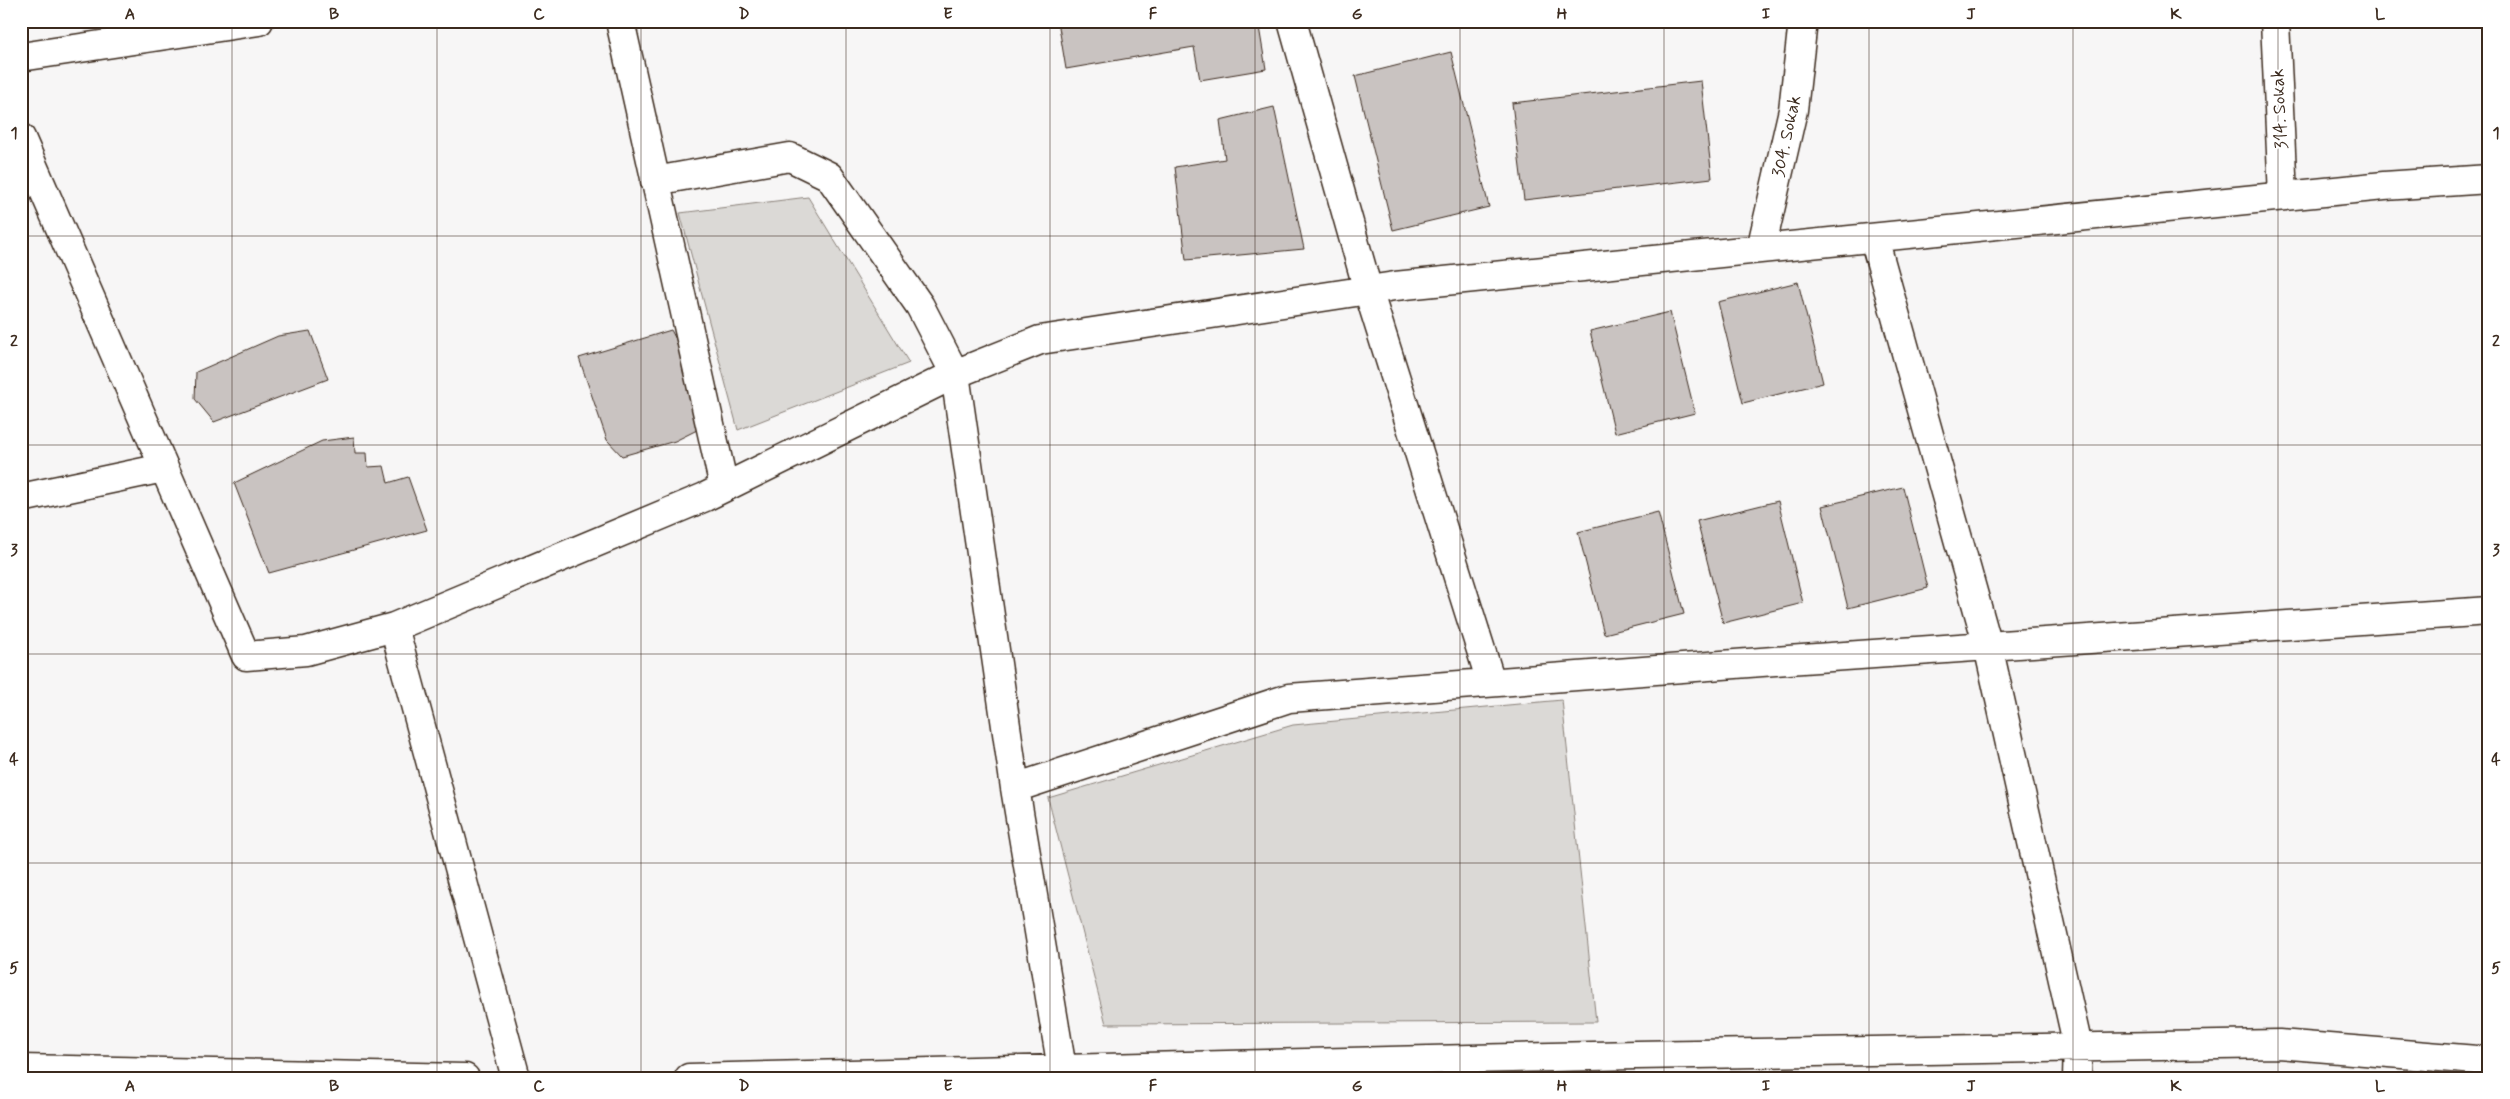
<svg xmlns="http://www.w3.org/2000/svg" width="2510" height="1099" font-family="Mynerve,sans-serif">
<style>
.green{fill:#dbd9d6;stroke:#8b827a}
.building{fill:#c9c3c1;stroke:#3b2a1e}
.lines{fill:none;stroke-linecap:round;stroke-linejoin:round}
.minor-casing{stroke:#3b2a1e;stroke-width:31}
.minor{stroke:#fff;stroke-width:28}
.grid{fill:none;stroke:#3b2a1e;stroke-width:1;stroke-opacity:0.55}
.labels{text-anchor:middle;stroke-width:4;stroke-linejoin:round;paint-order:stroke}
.street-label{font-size:18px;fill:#3b2a1e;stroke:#fff}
.neatline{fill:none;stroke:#3b2a1e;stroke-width:2}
.grid-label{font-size:16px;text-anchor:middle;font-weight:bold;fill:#3b2a1e}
</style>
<rect width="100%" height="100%" fill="#f7f6f6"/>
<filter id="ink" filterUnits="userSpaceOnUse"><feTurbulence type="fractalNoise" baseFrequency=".02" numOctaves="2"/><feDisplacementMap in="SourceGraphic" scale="10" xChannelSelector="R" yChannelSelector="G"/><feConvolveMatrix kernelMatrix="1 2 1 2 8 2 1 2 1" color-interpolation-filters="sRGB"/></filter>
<g filter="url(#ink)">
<path class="green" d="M 808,197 L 909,363 L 738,430 L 680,213 Z
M 1562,700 L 1596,1022 L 1106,1024 L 1048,798 L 1293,725 Z"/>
<path class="building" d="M 1058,21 L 1258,21 L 1266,69 L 1200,80 L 1194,47 L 1066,69 Z
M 1451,52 L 1489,207 L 1393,230 L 1355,76 Z
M 1701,81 L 1712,178 L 1524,200 L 1512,103 Z
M 1274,107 L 1304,249 L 1186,260 L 1175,167 L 1225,159 L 1220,120 Z
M 1798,282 L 1823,383 L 1743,403 L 1718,302 Z
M 1670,312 L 1695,413 L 1615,433 L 1590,331 Z
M 671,330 L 687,360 L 701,428 L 675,441 L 622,456 L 607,440 L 579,358 Z
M 310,331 L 328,379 L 214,422 L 195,399 L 196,372 L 278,336 Z
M 354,437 L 355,453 L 367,453 L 368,467 L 384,466 L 388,483 L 408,477 L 427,530 L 269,573 L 234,483 L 322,441 Z
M 1903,487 L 1928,588 L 1848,608 L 1822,506 Z
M 1778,501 L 1803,603 L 1723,623 L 1697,521 Z
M 1658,512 L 1684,614 L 1604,634 L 1578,532 Z"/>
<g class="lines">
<defs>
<path id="minor" d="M 620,21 L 724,487
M 1292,21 L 1368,290 L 1491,682
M 2275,21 L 2283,196
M 21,57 L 259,21
M 21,138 L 246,656 L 306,651 L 394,627 L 705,497 L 955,374 L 1040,340 L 1395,286 L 2384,186 L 2489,179
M 655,181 L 790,157 L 829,176 L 920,306 L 955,374 L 1015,788 L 1062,1069
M 1874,238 L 1988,646 L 2078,1047 L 2077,1078
M 1761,249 L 1793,110 L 1803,21
M 21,498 L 163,468
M 394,627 L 516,1078
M 1015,788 L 1289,698 L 1788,660 L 2489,611
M 21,1069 L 465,1078
M 689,1078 L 1636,1055 L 2279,1044 L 2489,1061"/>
</defs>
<use href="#minor" class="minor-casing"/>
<use href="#minor" class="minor"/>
</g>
</g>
<path class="grid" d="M 232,21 L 232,1078M 437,21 L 437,1078M 641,21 L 641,1078M 846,21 L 846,1078M 1050,21 L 1050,1078M 1255,21 L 1255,1078M 1460,21 L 1460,1078M 1664,21 L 1664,1078M 1869,21 L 1869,1078M 2073,21 L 2073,1078M 2278,21 L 2278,1078M 21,236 L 2489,236M 21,445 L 2489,445M 21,654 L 2489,654M 21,863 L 2489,863"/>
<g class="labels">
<g class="street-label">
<text transform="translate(2279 109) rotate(-93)" y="6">314. Sokak</text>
<text transform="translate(1786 136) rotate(-78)" y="6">304. Sokak</text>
</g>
</g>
<rect width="2510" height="1099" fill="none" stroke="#fff" stroke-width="55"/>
<rect x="28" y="28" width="2454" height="1044" class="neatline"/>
<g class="grid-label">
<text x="130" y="19">A</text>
<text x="334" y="19">B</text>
<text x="539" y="19">C</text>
<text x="744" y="19">D</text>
<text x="948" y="19">E</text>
<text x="1153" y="19">F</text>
<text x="1357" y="19">G</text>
<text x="1562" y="19">H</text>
<text x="1766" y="19">I</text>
<text x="1971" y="19">J</text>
<text x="2176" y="19">K</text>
<text x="2380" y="19">L</text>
<text x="14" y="138">1</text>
<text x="2496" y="138">1</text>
<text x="14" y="346">2</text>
<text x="2496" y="346">2</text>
<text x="14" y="555">3</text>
<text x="2496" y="555">3</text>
<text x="14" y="764">4</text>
<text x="2496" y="764">4</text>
<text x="14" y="973">5</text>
<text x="2496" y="973">5</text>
<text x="130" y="1091">A</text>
<text x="334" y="1091">B</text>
<text x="539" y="1091">C</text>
<text x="744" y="1091">D</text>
<text x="948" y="1091">E</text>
<text x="1153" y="1091">F</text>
<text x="1357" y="1091">G</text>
<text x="1562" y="1091">H</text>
<text x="1766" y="1091">I</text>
<text x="1971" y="1091">J</text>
<text x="2176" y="1091">K</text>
<text x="2380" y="1091">L</text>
</g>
</svg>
